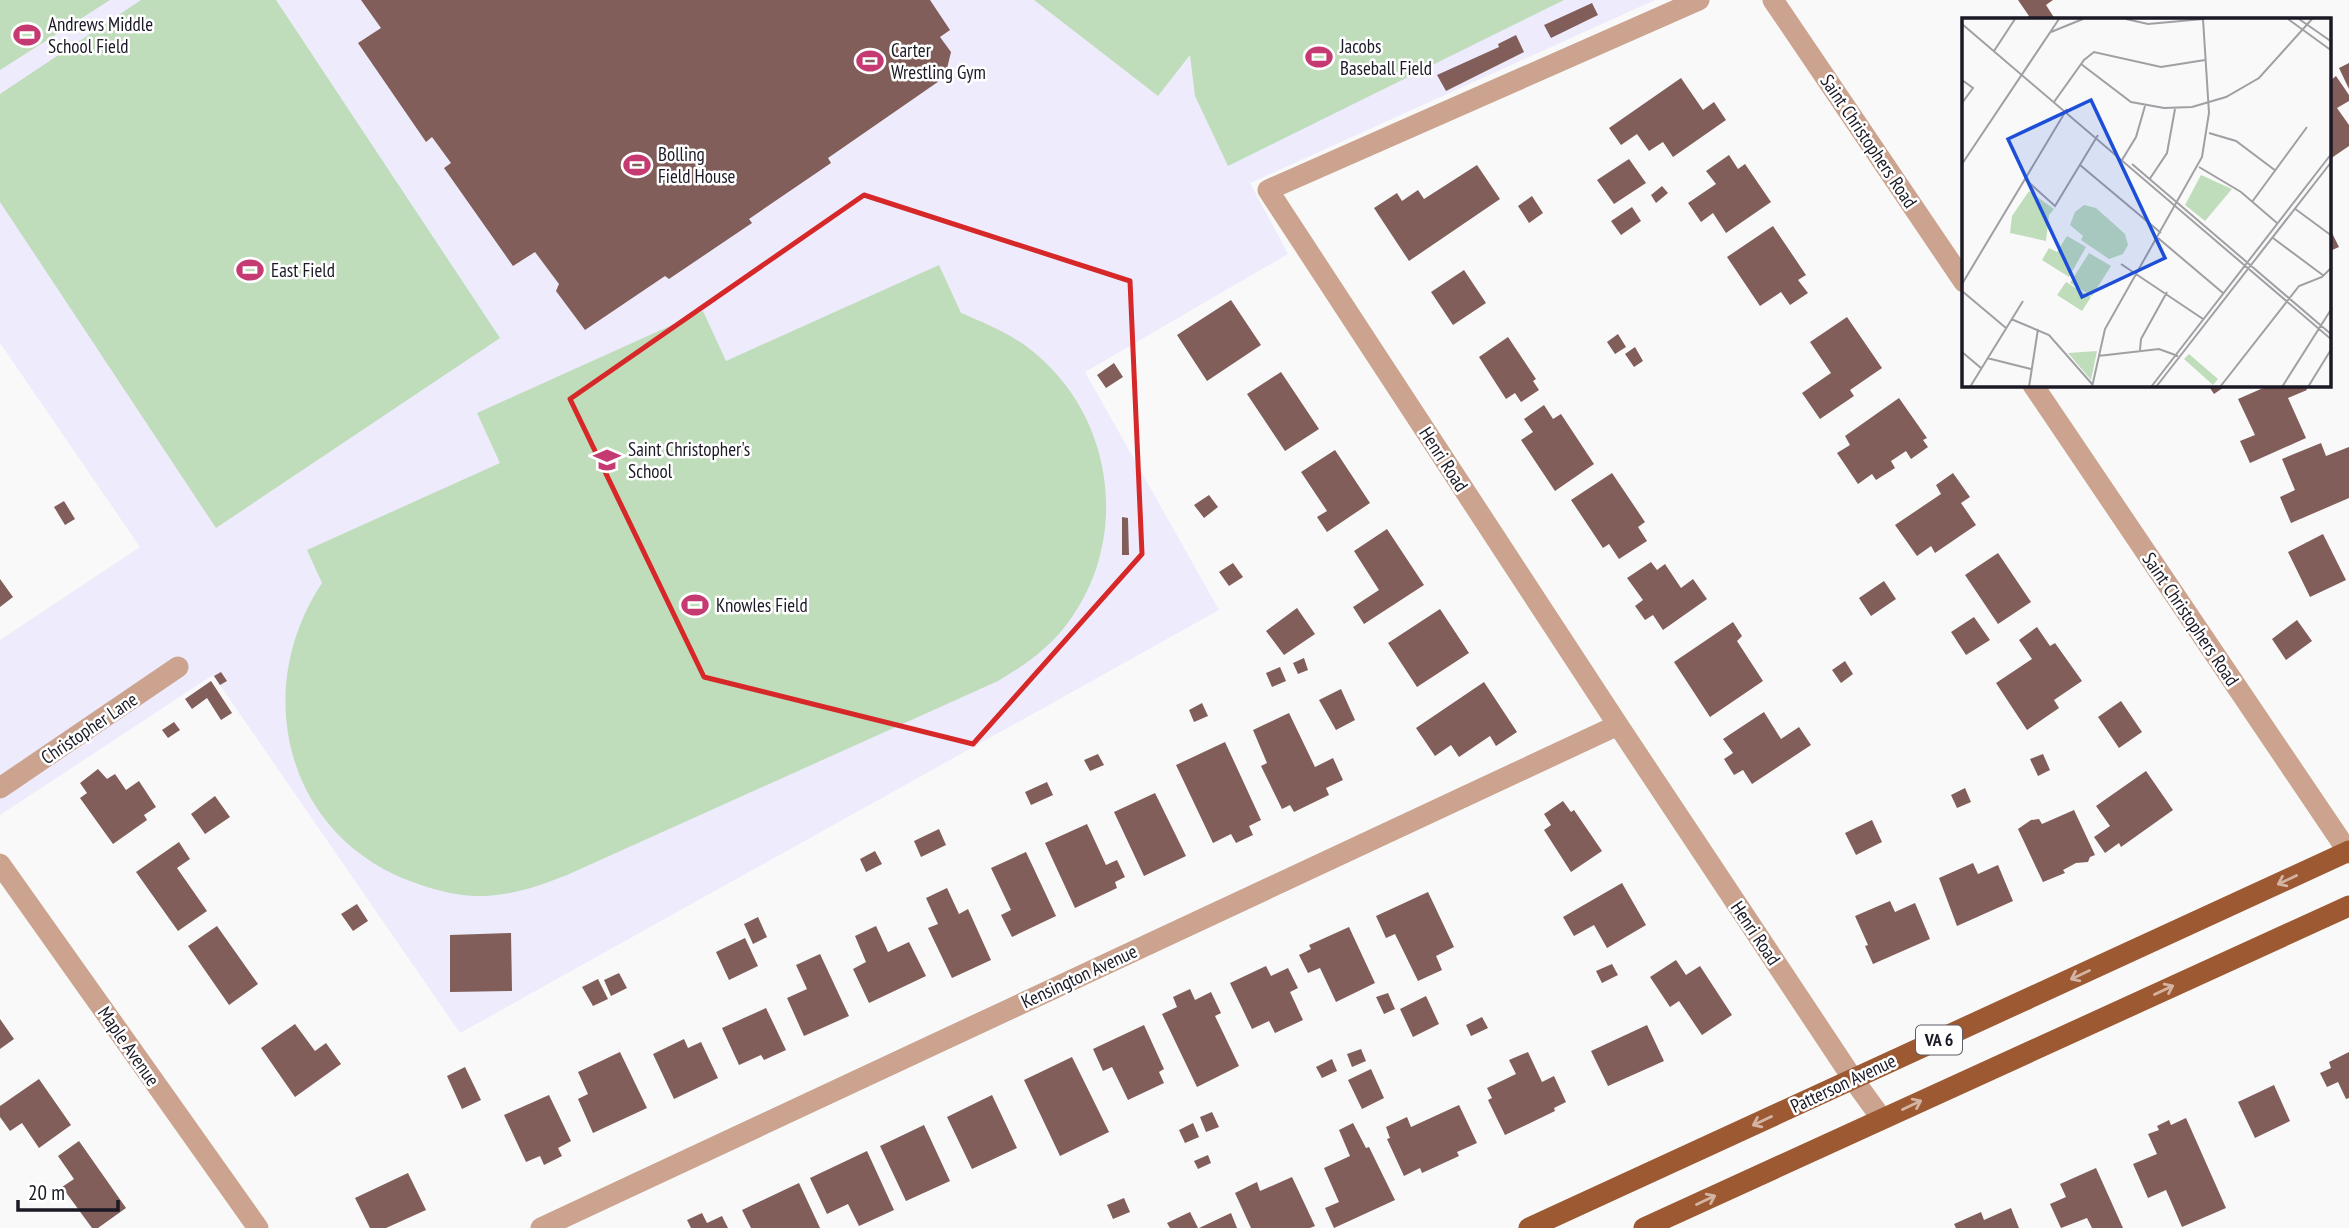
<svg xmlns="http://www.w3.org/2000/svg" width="2349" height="1228" font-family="'PT Sans Narrow',sans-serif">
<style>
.built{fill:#edebfc}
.green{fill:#c0ddbb}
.building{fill:#815e5a}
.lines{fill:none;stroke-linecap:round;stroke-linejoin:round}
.minor{stroke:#cba38e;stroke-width:21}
.major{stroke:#9d5932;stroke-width:21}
.oneway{stroke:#d3b4a3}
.marked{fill:none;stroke:#d62828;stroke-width:5;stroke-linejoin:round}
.labels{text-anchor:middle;stroke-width:5;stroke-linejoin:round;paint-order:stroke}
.shield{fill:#fff;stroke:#5f5e66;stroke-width:2}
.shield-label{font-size:18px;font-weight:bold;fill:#1b1925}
.poi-label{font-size:19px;fill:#1b1925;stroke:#fff;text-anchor:start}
.street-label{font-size:19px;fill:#1b1925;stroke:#fff}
.inset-road{fill:none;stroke:#a09fa4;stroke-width:2}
.view{fill:#1d4ed8;fill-opacity:0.15;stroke:#1d4ed8;stroke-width:3.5}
.inset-edge{fill:none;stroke:#1b1925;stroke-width:3.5}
</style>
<rect width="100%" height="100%" fill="#f9f9f9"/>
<path class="built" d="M 0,0 L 1655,0 L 1250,183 L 1288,254 L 1085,372 L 1219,610 L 460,1033 L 213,675 L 0,815 L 0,640 L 140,547 L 0,343 Z"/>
<path class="green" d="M 0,0 L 110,0 L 0,70 Z
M 141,0 L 276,0 L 500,338 L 216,528 L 0,202 L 0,94 Z
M 1034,0 L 1564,0 L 1228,166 L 1195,96 L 1190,55 L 1158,96 Z
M 939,265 L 961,313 C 987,324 1014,335 1036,354 C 1115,420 1130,541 1067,624 C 1049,648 1024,666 998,681 L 567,875 C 537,887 506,897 474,896 C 450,895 425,887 402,878 C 283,827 253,687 322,583 L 307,550 L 500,463 L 477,413 L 703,311 L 726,361 Z"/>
<path class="building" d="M 361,0 L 930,0 L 950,30 L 940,37 L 951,52 L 945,77 L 828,158 L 831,163 L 749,219 L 752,223 L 669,279 L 665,276 L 585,330 L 556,291 L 559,284 L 535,252 L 513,266 L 444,168 L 451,163 L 432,137 L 426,142 L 358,43 L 381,28 Z
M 2018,0 L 2053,0 L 2046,5 L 2055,19 L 2024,19 L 2029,16 Z
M 1592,3 L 1598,15 L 1551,38 L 1544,25 Z
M 1516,35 L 1524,52 L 1446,91 L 1437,75 L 1499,47 L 1498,44 Z
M 2349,63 L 2349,89 L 2339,68 Z
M 2336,76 L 2349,95 L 2349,101 L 2337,108 L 2349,125 L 2349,146 L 2330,159 L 2330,81 Z
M 1681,78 L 1703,110 L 1714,102 L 1726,120 L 1673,157 L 1663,142 L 1649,151 L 1637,134 L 1621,145 L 1609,128 Z
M 1729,155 L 1738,169 L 1745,164 L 1771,202 L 1726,233 L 1713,213 L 1701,222 L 1688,203 L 1716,184 L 1706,171 Z
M 1629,159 L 1646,183 L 1614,204 L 1597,180 Z
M 1477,165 L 1500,199 L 1409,261 L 1374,208 L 1397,193 L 1402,201 L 1418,190 L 1424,199 Z
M 1662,186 L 1668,193 L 1656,203 L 1651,195 Z
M 1532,196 L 1543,213 L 1529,223 L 1518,206 Z
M 1632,207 L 1641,221 L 1621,235 L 1611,221 Z
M 1773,226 L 1806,275 L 1798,280 L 1808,293 L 1790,305 L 1781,292 L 1760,306 L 1727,257 Z
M 2330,229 L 2339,247 L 2330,251 Z
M 1464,270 L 1486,303 L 1453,325 L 1431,292 Z
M 1231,300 L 1261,345 L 1207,381 L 1177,335 Z
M 1847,317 L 1882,368 L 1850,390 L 1854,396 L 1820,419 L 1802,393 L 1831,373 L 1810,342 Z
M 1618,334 L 1626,347 L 1615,354 L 1607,342 Z
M 1508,337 L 1536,379 L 1533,381 L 1539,390 L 1521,402 L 1515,393 L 1506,399 L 1479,357 Z
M 1635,347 L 1643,361 L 1634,367 L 1625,354 Z
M 1114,363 L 1123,377 L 1106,388 L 1097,375 Z
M 1281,372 L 1319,429 L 1285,451 L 1247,394 Z
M 2208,385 L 2227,385 L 2214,394 Z
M 2270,385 L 2305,385 L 2307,390 L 2288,398 L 2306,438 L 2250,463 L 2240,441 L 2255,435 L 2238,399 Z
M 1899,398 L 1927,438 L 1923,440 L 1928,447 L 1911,459 L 1906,451 L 1891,461 L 1895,468 L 1876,480 L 1872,474 L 1858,484 L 1837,453 L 1850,445 L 1845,436 Z
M 1544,405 L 1553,419 L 1561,414 L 1594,464 L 1555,491 L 1521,440 L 1533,432 L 1524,419 Z
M 2321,443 L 2326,456 L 2349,447 L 2349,498 L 2291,523 L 2280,497 L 2295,490 L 2282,459 Z
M 1335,450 L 1370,503 L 1327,532 L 1317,517 L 1327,511 L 1301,472 Z
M 1612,473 L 1645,522 L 1638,527 L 1647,541 L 1619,559 L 1609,544 L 1603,548 L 1571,500 Z
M 1953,473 L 1970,497 L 1961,503 L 1976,525 L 1935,553 L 1931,546 L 1917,556 L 1895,525 L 1941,494 L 1936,485 Z
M 1209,495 L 1218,507 L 1204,518 L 1194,505 Z
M 64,501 L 75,519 L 65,525 L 54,507 Z
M 1122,517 L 1128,518 L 1129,555 L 1122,555 Z
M 1387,529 L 1424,585 L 1364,624 L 1353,607 L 1379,590 L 1354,551 Z
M 2323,534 L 2346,580 L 2310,597 L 2288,552 Z
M 1998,553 L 2031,602 L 1998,624 L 1965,575 Z
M 1651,562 L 1657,570 L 1665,564 L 1681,588 L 1693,579 L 1707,599 L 1663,630 L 1653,615 L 1645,620 L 1635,606 L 1643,600 L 1627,578 Z
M 1233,563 L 1243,577 L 1229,586 L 1219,572 Z
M 0,579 L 13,597 L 0,607 Z
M 1884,581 L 1896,599 L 1871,616 L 1859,598 Z
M 1297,608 L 1315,634 L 1284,655 L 1266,631 Z
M 1440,609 L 1469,653 L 1417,687 L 1388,643 Z
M 1974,617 L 1990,640 L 1966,655 L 1951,632 Z
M 2297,620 L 2312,641 L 2286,660 L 2272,639 Z
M 1733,622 L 1742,636 L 1737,641 L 1763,681 L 1710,717 L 1674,662 Z
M 2037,627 L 2050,646 L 2055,643 L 2082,681 L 2054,700 L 2059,708 L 2027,730 L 1996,683 L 2032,659 L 2019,640 Z
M 1304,658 L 1308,670 L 1298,674 L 1293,663 Z
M 1845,661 L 1853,674 L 1841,683 L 1832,670 Z
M 1280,667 L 1286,681 L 1272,687 L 1266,673 Z
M 221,672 L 227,681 L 220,685 L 214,676 Z
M 211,681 L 232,713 L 221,720 L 207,698 L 192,709 L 185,699 Z
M 1484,682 L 1517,732 L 1496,746 L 1490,736 L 1459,757 L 1451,745 L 1435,756 L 1416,728 Z
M 1341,689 L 1355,720 L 1336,730 L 1319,700 Z
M 2121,701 L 2142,732 L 2119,748 L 2098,717 Z
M 1202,703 L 1208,716 L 1194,722 L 1189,710 Z
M 1764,712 L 1781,739 L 1799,727 L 1811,745 L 1752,784 L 1743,770 L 1734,775 L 1724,759 L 1733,753 L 1723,739 Z
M 1289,713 L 1315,767 L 1333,758 L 1343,780 L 1326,788 L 1329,795 L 1294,812 L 1290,805 L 1282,809 L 1261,766 L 1267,763 L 1253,730 Z
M 174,722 L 180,730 L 168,738 L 162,730 Z
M 1225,742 L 1261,820 L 1249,826 L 1253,835 L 1236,843 L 1231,834 L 1213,843 L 1176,765 Z
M 1098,754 L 1104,765 L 1090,771 L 1084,760 Z
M 2043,754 L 2050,770 L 2038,776 L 2030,759 Z
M 98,769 L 107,779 L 115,774 L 126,790 L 139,781 L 156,807 L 144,815 L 147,820 L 113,844 L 80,798 L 87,793 L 80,783 Z
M 2146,771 L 2173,810 L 2121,847 L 2119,843 L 2105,853 L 2094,837 L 2110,826 L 2096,806 Z
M 1047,782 L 1053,795 L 1031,805 L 1025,792 Z
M 1965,788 L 1971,802 L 1957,808 L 1951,795 Z
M 1155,793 L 1186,856 L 1144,876 L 1114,812 Z
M 215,796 L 230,817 L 205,834 L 191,814 Z
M 1563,801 L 1571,812 L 1574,810 L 1602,851 L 1571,872 L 1544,830 L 1551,825 L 1544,814 Z
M 2074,810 L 2095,855 L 2090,857 L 2088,862 L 2076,863 L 2063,870 L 2065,873 L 2043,882 L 2018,829 L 2031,820 L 2039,819 L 2042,824 Z
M 1872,820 L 1882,842 L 1856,855 L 1845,833 Z
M 1087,824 L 1106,865 L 1117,860 L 1125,877 L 1115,882 L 1117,888 L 1075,908 L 1045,843 Z
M 939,829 L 946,845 L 921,857 L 914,841 Z
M 179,842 L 190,859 L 177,868 L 207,911 L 178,931 L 136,872 Z
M 875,851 L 882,864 L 866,872 L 860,859 Z
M 1026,852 L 1056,916 L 1012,937 L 1001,915 L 1011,910 L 991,868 Z
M 1973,863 L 1978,874 L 1998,865 L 2013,901 L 1957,926 L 1939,878 Z
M 1622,883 L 1646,925 L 1607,948 L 1594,925 L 1574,936 L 1563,917 Z
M 947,888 L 959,914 L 968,909 L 991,960 L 952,978 L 928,928 L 938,924 L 926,898 Z
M 1428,892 L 1454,947 L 1436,956 L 1442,970 L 1418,981 L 1395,934 L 1386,938 L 1376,916 Z
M 1890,901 L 1895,912 L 1915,903 L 1930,939 L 1873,964 L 1865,946 L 1868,945 L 1855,916 Z
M 357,904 L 368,921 L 353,931 L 341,914 Z
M 758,917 L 767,937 L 753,944 L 744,924 Z
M 217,926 L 258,984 L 229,1005 L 188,946 Z
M 876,926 L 888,952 L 909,942 L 926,976 L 869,1003 L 853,969 L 866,962 L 855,936 Z
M 1349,927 L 1375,983 L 1336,1002 L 1320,968 L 1308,973 L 1299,955 L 1311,949 L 1309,945 Z
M 511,933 L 512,991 L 450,992 L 450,935 Z
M 745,938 L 758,966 L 729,980 L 716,952 Z
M 820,954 L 849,1016 L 804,1036 L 787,998 L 807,989 L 796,965 Z
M 1676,960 L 1686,975 L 1700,966 L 1732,1015 L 1702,1035 L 1679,1001 L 1670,1007 L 1650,977 Z
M 1612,964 L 1618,975 L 1602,983 L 1596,971 Z
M 1266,966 L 1271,976 L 1288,968 L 1298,988 L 1290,992 L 1303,1020 L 1275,1033 L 1269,1021 L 1252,1029 L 1230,983 Z
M 619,973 L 627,988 L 611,996 L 604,980 Z
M 598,979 L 608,999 L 593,1006 L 582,987 Z
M 1190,989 L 1195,1000 L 1211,992 L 1221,1013 L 1215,1016 L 1239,1066 L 1197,1087 L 1162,1014 L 1177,1007 L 1173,997 Z
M 1388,993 L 1395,1009 L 1384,1014 L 1376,997 Z
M 1426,996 L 1439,1024 L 1413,1037 L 1400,1009 Z
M 766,1008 L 786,1050 L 764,1060 L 761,1055 L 739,1065 L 722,1028 Z
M 1482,1017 L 1488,1028 L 1471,1036 L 1466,1025 Z
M 0,1019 L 14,1039 L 0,1049 Z
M 295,1024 L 315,1051 L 326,1043 L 341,1064 L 295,1097 L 261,1048 Z
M 1144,1025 L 1164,1069 L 1159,1072 L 1164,1083 L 1128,1100 L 1112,1067 L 1103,1071 L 1093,1049 Z
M 1647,1025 L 1664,1061 L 1608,1086 L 1591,1051 Z
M 684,1039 L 688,1048 L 701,1042 L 718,1078 L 674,1099 L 653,1054 Z
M 1361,1049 L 1366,1061 L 1352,1067 L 1347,1054 Z
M 620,1052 L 647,1108 L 593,1133 L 578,1099 L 588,1094 L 578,1072 Z
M 1528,1052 L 1542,1082 L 1554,1076 L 1566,1102 L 1554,1108 L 1555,1111 L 1505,1135 L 1488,1100 L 1492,1098 L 1487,1088 L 1516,1074 L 1509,1060 Z
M 2349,1052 L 2349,1098 L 2346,1099 L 2338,1082 L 2327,1087 L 2320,1073 L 2331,1068 L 2329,1062 Z
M 1072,1057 L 1109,1132 L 1060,1156 L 1024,1080 Z
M 1332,1059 L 1337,1071 L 1322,1078 L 1316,1067 Z
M 465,1067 L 481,1100 L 462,1109 L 447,1076 Z
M 1371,1069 L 1384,1098 L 1362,1109 L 1348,1080 Z
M 39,1079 L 71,1125 L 39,1148 L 22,1123 L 10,1131 L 0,1117 L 0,1106 Z
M 2274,1085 L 2290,1121 L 2255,1138 L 2238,1102 Z
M 549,1095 L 571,1141 L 558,1148 L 562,1156 L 544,1165 L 540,1156 L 526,1162 L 504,1115 Z
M 992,1095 L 1017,1148 L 972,1169 L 947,1117 Z
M 1459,1105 L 1477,1143 L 1457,1152 L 1459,1156 L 1422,1173 L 1420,1168 L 1404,1176 L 1387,1139 L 1390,1138 L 1386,1127 L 1407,1117 L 1411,1127 Z
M 1212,1112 L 1219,1127 L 1206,1132 L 1200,1117 Z
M 2186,1118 L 2226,1208 L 2182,1227 L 2166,1190 L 2148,1198 L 2133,1164 L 2157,1154 L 2148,1134 L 2159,1130 L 2157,1126 L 2169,1120 L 2171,1125 Z
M 1193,1123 L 1199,1137 L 1185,1143 L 1179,1130 Z
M 1353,1123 L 1366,1148 L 1369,1147 L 1395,1200 L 1334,1228 L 1325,1208 L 1339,1202 L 1324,1168 L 1350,1156 L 1339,1130 Z
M 924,1125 L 950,1181 L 906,1201 L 880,1146 Z
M 79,1141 L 126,1208 L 98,1228 L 92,1228 L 62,1187 L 74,1179 L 58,1156 Z
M 867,1151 L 894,1210 L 859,1226 L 848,1204 L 827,1214 L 810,1178 Z
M 1208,1155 L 1211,1163 L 1198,1169 L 1194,1161 Z
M 2096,1168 L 2123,1228 L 2092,1228 L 2087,1218 L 2061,1228 L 2050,1204 L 2066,1197 L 2060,1184 Z
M 408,1173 L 426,1210 L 386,1228 L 370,1228 L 355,1198 Z
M 1292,1177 L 1315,1226 L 1310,1228 L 1251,1228 L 1235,1193 L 1257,1182 L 1260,1191 Z
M 799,1183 L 820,1228 L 751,1228 L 742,1210 Z
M 1124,1198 L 1130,1212 L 1113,1219 L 1107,1205 Z
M 2011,1208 L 2019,1228 L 1956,1228 L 1954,1224 L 1981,1212 L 1984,1220 Z
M 1190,1212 L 1198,1228 L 1170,1228 L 1167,1223 Z
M 702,1213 L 707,1223 L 722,1216 L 728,1228 L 691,1228 L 687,1220 Z
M 1231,1213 L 1237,1228 L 1199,1228 Z"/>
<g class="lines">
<path class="minor" d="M 1699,0 L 1268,190 L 1618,725 L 1853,1079 L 1882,1119
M 1773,0 L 1964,282
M 2033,385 L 2349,853
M 0,788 L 178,667
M 0,864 L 258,1228
M 541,1228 L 1618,725"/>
<path class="major" d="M 1529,1228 L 2349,851
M 1644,1228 L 2349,906"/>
</g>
<defs><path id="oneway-shaft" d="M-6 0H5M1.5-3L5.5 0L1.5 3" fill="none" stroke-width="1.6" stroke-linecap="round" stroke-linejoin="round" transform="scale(1.75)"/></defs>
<g class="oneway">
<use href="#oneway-shaft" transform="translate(2287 880) rotate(155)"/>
<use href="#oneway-shaft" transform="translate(2080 975) rotate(155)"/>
<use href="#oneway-shaft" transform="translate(2164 990) rotate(-25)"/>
<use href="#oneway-shaft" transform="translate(1912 1105) rotate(-25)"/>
<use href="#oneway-shaft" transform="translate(1762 1121) rotate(155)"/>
<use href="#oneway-shaft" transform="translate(1706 1200) rotate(-25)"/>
</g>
<path class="marked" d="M 864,195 L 1130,281 L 1142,554 L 973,744 L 704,677 L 570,399 Z"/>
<defs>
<symbol id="stadium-bare" viewBox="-9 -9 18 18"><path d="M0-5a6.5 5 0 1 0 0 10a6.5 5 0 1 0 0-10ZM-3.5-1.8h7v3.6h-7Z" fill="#c53a71" stroke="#fff" stroke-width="2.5" paint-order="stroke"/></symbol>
<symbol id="school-bare" viewBox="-9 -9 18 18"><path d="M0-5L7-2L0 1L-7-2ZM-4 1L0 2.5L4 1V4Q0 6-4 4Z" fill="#c53a71" stroke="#fff" stroke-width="2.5" paint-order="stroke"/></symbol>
</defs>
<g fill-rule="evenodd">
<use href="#stadium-bare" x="8" y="16" width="38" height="38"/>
<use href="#stadium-bare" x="1300" y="38" width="38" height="38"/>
<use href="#stadium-bare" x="851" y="42" width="38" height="38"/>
<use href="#stadium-bare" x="618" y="146" width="38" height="38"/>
<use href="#stadium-bare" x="231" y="251" width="38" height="38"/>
<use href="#school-bare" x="588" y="441" width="38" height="38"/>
<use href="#stadium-bare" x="676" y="586" width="38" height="38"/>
</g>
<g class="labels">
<rect class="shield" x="1916" y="1025.5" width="46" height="29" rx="5"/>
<g class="shield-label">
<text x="1939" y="1046">VA 6</text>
</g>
<g class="poi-label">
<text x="48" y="31">Andrews Middle<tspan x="48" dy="22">School Field</tspan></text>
<text x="1340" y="53">Jacobs<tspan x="1340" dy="22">Baseball Field</tspan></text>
<text x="891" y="57">Carter<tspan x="891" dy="22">Wrestling Gym</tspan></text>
<text x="658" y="161">Bolling<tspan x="658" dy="22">Field House</tspan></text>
<text x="271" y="277">East Field</text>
<text x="628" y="456">Saint Christopher's<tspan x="628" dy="22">School</tspan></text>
<text x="716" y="612">Knowles Field</text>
</g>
<g class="street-label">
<text transform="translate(1869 141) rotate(56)" y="7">Saint Christophers Road</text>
<text transform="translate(1444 459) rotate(57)" y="7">Henri Road</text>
<text transform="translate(2191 619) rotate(56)" y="7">Saint Christophers Road</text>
<text transform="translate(89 728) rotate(-34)" y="7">Christopher Lane</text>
<text transform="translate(1756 933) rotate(56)" y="7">Henri Road</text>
<text transform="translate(1079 976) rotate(-25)" y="7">Kensington Avenue</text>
<text transform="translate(129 1046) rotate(55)" y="7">Maple Avenue</text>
<text transform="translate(1843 1083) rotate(-25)" y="7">Patterson Avenue</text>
</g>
</g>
<g transform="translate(1962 18)">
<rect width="369" height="369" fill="#f9f9f9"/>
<path d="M 239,157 L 270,171 L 243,203 L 223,187 ZM 67,173 L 92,191 L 87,197 L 84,223 L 48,215 L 50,198 ZM 122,187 L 134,190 L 163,216 L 166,227 L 161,236 L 147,241 L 119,222 L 121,218 L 108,207 L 113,194 ZM 105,218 L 124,229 L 107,259 L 80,242 L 87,230 L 95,234 ZM 127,235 L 149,248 L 130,278 L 108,265 ZM 104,264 L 129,279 L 120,293 L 95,277 ZM 135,333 L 129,362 L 106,335 ZM 227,336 L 256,361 L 251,367 L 222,341 Z" fill="#c0ddbb"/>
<path class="inset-road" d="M 164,1 L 186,6 L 241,1M 326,1 L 370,33M 337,1 L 370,24M 0,6 L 370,322M 89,14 L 121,1M 32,33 L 53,1M 119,46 L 169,84 L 202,90 L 230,89 L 264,79 L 297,60 L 350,1M 0,62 L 11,70 L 0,85M 92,84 L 122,42 L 132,34 L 199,49 L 243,42M 247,115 L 274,123 L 314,153M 160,142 L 174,119 L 183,88M 0,146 L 97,1M 170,146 L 370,317M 118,147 L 199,215M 237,149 L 279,174 L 315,205M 63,161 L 93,188 L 136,117M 187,162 L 205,135 L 213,91M 290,184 L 345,109M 332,190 L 370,218M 196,220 L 261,275M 311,220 L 362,258M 159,246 L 241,301M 0,266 L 105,91M 0,273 L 44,310M 49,301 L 87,317 L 130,366M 178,332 L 179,321 L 205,274M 0,334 L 19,350M 136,338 L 197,331 L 216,338M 25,340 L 69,351M 8,369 L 61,283M 67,369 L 76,311M 130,369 L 143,311 L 240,139 L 247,95 L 241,1M 189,369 L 370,135M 194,369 L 370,143M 258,369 L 337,268 L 360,259 L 370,249M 320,369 L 370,290M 346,369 L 370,330"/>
<path class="view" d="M 129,82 L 203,240 L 120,279 L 46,121 Z"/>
<rect width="369" height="369" class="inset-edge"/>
</g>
<path d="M18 1200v10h100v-10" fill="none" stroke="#1b1925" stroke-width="3.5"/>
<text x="28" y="1200" font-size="21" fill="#1b1925" stroke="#ffffff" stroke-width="5" paint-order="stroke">20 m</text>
</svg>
